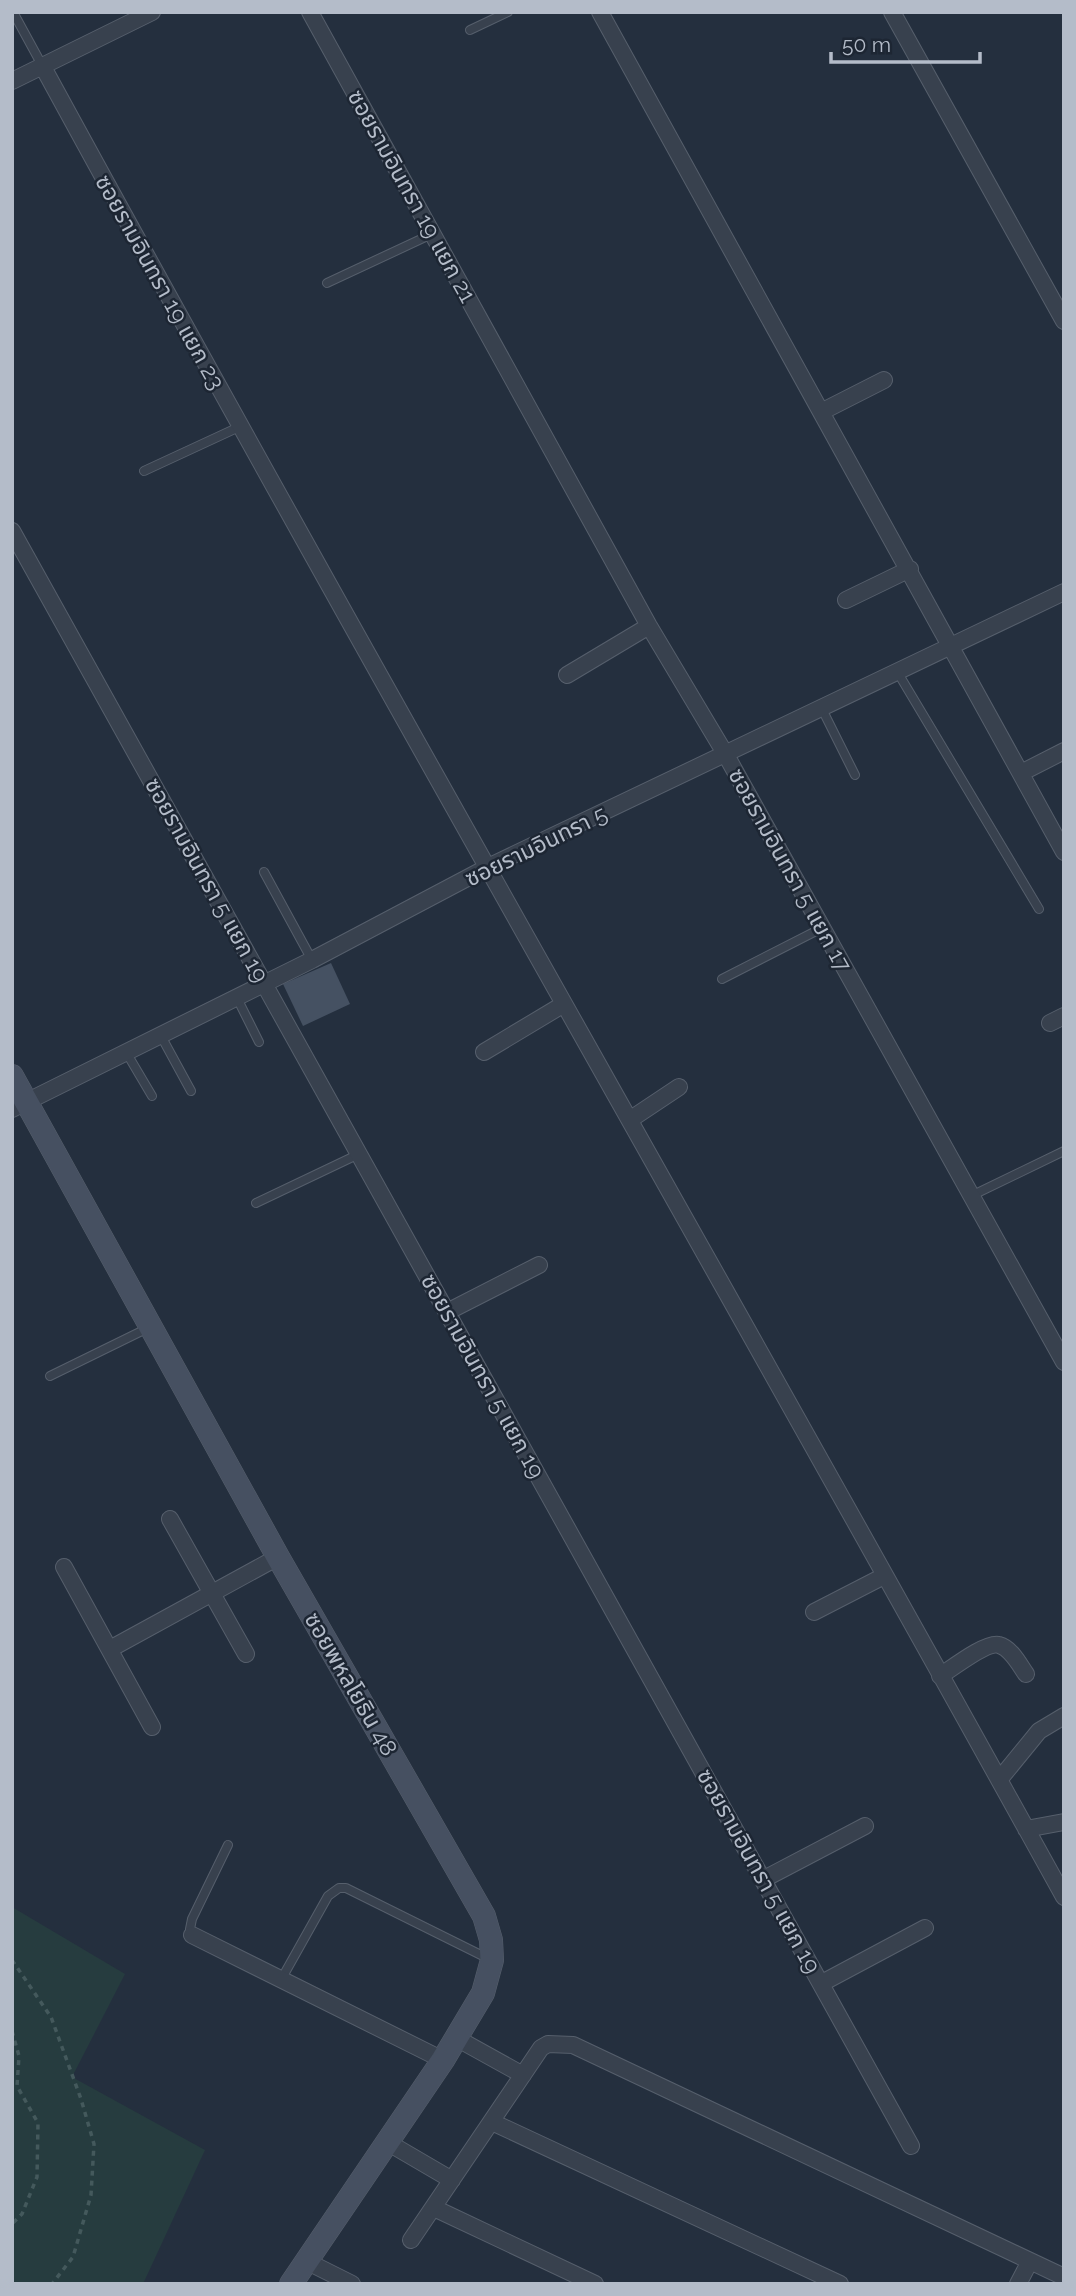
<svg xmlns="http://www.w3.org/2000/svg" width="1076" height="2296" font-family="Raleway,'Noto Sans Thai',sans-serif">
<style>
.green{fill:#263c3f}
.building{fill:#455162}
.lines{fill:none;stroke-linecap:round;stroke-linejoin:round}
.lane-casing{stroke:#565f6c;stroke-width:10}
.street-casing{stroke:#565f6c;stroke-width:18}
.secondary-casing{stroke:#565f6c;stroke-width:24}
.path{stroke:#44595c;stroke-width:3.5;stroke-dasharray:5 5;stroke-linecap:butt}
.lane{stroke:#38414e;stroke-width:8}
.street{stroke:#38414e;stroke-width:16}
.secondary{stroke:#465061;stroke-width:23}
.labels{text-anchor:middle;stroke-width:5;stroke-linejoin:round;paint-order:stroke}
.street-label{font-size:23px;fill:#b4bcc9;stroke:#1d2633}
</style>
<rect width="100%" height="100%" fill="#242f3e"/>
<path class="green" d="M 12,1907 L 125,1974 L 72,2077 L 205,2150 L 143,2284 L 12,2284 Z"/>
<path class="building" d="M 331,963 L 350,1004 L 303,1026 L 283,984 Z"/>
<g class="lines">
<defs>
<path id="lane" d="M 13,12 L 43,67
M 470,30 L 508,12
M 327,283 L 434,233
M 144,471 L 239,427
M 898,673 L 1039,909
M 822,709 L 855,775
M 264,872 L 312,960
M 722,979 L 822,928
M 236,996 L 259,1042
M 161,1036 L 191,1091
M 126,1052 L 152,1096
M 971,1196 L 1064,1151
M 256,1203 L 359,1154
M 50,1376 L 148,1328
M 192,1935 L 190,1929 L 192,1919 L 228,1845
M 282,1978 L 328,1896 L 339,1888 L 346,1888 L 489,1959"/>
<path id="street" d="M 310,12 L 649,626 L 726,755 L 1064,1362
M 600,12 L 1064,852
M 892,12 L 1064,321
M 43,67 C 377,680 726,1285 1064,1897
M 12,81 L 152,12
M 823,411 L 884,380
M 12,531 L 911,2146
M 846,600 L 910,569
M 567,675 L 649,626
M 1021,773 L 1064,751
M 1050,1023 L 1064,1016
M 484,1052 L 564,1004
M 12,1109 L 312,960 L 488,867 L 1064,592
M 631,1119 L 679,1087
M 447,1312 L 539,1265
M 170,1519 L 246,1654
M 64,1567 L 152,1727
M 814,1612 L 884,1576
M 110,1649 L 278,1557
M 940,1676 C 951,1669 987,1641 999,1645 C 1011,1648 1019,1664 1026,1674
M 999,1780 L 1039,1731 L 1064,1716
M 1026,1829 L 1064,1822
M 764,1879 L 865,1826
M 192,1935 L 443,2060
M 822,1983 L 925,1928
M 458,2039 L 523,2075
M 492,2122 L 840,2284
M 387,2142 L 452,2180
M 434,2208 L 595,2284
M 411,2240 L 541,2048 L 548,2044 L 573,2045 L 1064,2277
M 306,2261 L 352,2284
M 1018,2284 L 1030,2261"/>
<path id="secondary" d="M 12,1076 L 278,1557 L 484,1916 L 491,1940 L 492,1960 L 483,1993 L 443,2060 L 291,2284"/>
</defs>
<use href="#lane" class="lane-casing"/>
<use href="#street" class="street-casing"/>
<use href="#secondary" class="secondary-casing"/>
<path class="path" d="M 12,1960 L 51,2017 L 81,2099 L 94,2144 L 91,2195 L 73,2257 L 52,2284
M 12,2031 L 19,2056 L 17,2086 L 38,2123 L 37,2177 L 22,2214 L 12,2224"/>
<use href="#lane" class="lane"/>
<use href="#street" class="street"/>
<use href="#secondary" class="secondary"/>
</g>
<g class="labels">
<g class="street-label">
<text transform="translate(412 196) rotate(61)" y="8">ซอยรามอินทรา 19 แยก 21</text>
<text transform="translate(160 282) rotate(61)" y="8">ซอยรามอินทรา 19 แยก 23</text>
<text transform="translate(536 846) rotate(-26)" y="8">ซอยรามอินทรา 5</text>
<text transform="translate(790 870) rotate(61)" y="8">ซอยรามอินทรา 5 แยก 17</text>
<text transform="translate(207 880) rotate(61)" y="8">ซอยรามอินทรา 5 แยก 19</text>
<text transform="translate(483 1376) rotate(61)" y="8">ซอยรามอินทรา 5 แยก 19</text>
<text transform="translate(351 1684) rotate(60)" y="8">ซอยพหลโยธิน 48</text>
<text transform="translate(759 1871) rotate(61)" y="8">ซอยรามอินทรา 5 แยก 19</text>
</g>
</g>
<rect width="1076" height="2296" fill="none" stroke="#b4bcc9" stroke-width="28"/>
<path d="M831 52v10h149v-10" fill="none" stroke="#b4bcc9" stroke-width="3.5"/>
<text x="842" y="52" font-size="21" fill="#b4bcc9" stroke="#1d2633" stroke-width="5" paint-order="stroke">50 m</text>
</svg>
